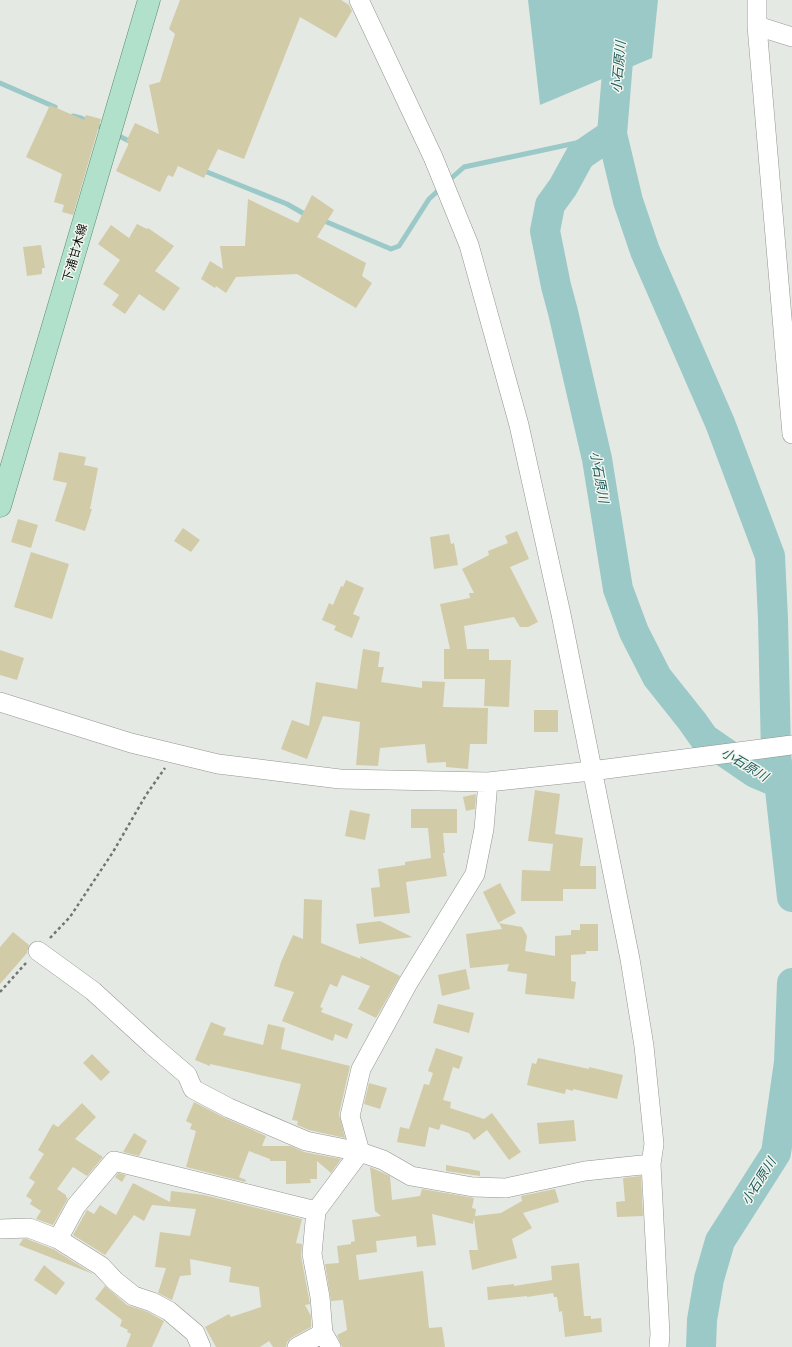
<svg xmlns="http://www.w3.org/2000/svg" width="792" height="1347" font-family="Quicksand,'Noto Sans JP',sans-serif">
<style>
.water{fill:#9bc9c7}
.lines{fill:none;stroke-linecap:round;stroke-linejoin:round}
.stream{stroke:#9bc9c7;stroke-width:5}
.river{stroke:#9bc9c7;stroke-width:30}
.building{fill:#d2cba7}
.minor-casing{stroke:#929590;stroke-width:20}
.major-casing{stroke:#578b71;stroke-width:23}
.path{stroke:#727470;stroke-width:2.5;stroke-dasharray:3 3;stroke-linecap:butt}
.minor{stroke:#fff;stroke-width:19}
.major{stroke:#b1e1ca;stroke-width:22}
.labels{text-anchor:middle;stroke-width:3;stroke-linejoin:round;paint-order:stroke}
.street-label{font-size:12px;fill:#10110f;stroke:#f3f6f0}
.water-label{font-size:13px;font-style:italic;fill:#1d5b5a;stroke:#f3f6f0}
</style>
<rect width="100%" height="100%" fill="#e5e9e3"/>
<path class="water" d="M 528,0 L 658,0 L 652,58 L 540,105 Z"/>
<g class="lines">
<path class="stream" d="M 0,83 L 55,107
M 73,116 L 81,118 L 106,130
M 115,134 L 133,143
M 202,170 L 287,204 L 308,216
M 447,182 L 464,167 L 576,143 L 612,134
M 322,220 L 391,249 L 399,246 L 429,199 L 441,188"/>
<path class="river" d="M 623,0 L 612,134 L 628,201 L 645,251 L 720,423 L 770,556 L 773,619 L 776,754 L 792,897
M 612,134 L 580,156 L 563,187 L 550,205 L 545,231 L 556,286 L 563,312 L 597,459 L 618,589 L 634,632 L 657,677 L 692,721 L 704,738 L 755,773 L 779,783
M 701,1347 L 702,1320 L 709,1279 L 720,1241 L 776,1153 L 789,1062 L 792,983"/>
</g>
<path class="building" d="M 180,0 L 341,0 L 349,5 L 352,11 L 336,38 L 300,17 L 244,159 L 218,149 L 204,178 L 178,166 L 173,177 L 168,175 L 160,192 L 116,171 L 129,143 L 126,142 L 135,123 L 159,134 L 149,85 L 160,82 L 175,34 L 169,29 Z
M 50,105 L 84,120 L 86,115 L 101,119 L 73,215 L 62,212 L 64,205 L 54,202 L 62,174 L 26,157 Z
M 312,195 L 334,210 L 317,237 L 366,263 L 362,276 L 372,283 L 356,308 L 297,274 L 236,277 L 226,293 L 216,286 L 215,288 L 201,279 L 210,261 L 223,269 L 220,246 L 245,246 L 248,199 L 298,223 Z
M 137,224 L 147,229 L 148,228 L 174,246 L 155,271 L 180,288 L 164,311 L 139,294 L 125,314 L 112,305 L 119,295 L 103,284 L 120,260 L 98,244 L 111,225 L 129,238 Z
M 41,245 L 45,268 L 42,268 L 42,274 L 27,276 L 23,247 Z
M 59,452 L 86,457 L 84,465 L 98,468 L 90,509 L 92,509 L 85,531 L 55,521 L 67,483 L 53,480 Z
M 18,519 L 38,525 L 31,548 L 11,542 Z
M 183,528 L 200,540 L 191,552 L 174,541 Z
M 517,531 L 529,559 L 510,567 L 538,622 L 528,627 L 520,627 L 514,617 L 464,626 L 467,649 L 489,649 L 489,660 L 511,660 L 509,707 L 484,706 L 485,679 L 444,679 L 444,649 L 450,649 L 440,604 L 470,598 L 469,593 L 474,593 L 462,569 L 489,555 L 488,551 L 508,543 L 505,536 Z
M 449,534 L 451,544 L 454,543 L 458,565 L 434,569 L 430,537 Z
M 31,552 L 69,564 L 52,619 L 14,607 Z
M 346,580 L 364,588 L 353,614 L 360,617 L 352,638 L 334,630 L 336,626 L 322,620 L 329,603 L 333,605 L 341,586 L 343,587 Z
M 363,649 L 380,652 L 378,667 L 384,667 L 381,682 L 422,688 L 422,681 L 445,682 L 443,707 L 488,708 L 487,744 L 470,744 L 468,769 L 446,767 L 446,762 L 427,763 L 425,744 L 380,748 L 378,766 L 356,765 L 360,722 L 323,716 L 307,759 L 281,749 L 292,720 L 309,726 L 316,682 L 357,689 Z
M 0,650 L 24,658 L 17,680 L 0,675 Z
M 534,710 L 558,710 L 558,732 L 534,732 Z
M 535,790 L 560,794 L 555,834 L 583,838 L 580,866 L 596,866 L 596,889 L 563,889 L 563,901 L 521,901 L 522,870 L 550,871 L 553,844 L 528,841 Z
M 476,794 L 475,809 L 466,811 L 463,797 Z
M 411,809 L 457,809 L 457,833 L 443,833 L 445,853 L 443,853 L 447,876 L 406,882 L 410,913 L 374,917 L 371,888 L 380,887 L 378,869 L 405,865 L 405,862 L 431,858 L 428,828 L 411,828 Z
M 350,810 L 370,814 L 365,840 L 345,836 Z
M 500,883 L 516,913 L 498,923 L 483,892 Z
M 304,899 L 322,900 L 321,943 L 361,959 L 360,956 L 400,976 L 376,1018 L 358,1009 L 370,986 L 342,975 L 337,987 L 330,984 L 320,1007 L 323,1008 L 321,1012 L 353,1024 L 347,1039 L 335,1034 L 333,1041 L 282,1021 L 294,992 L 274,986 L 281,962 L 293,935 L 303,939 Z
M 380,921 L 412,937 L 359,944 L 356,924 Z
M 499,923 L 522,927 L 527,936 L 525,951 L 555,956 L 555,936 L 571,935 L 571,930 L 580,930 L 580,924 L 598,924 L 598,951 L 586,951 L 586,954 L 571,955 L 571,981 L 576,982 L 574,999 L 525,994 L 527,974 L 507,971 L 509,964 L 470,968 L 466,934 L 502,929 Z
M 13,932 L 29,945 L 27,953 L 0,984 L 0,947 Z
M 466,969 L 470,989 L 442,996 L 438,975 Z
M 438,1004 L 474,1013 L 469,1033 L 433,1023 Z
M 211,1022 L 226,1028 L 223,1035 L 263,1045 L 268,1024 L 285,1028 L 281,1049 L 350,1066 L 339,1114 L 345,1138 L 309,1130 L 297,1125 L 298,1121 L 292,1120 L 301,1084 L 210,1064 L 210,1066 L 195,1060 Z
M 436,1048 L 463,1057 L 459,1069 L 453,1067 L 443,1100 L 451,1102 L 450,1108 L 484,1119 L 492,1113 L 521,1152 L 509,1160 L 487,1130 L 474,1140 L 469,1133 L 441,1124 L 439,1130 L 429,1127 L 425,1147 L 397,1142 L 400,1127 L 409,1129 L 424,1084 L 429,1085 L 433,1073 L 428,1071 Z
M 92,1054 L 110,1072 L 101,1081 L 83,1063 Z
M 538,1058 L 589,1069 L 589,1067 L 623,1075 L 617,1099 L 573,1089 L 573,1091 L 566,1089 L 565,1094 L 527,1085 L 532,1063 L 536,1064 Z
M 369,1083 L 387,1088 L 380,1109 L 364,1104 Z
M 194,1102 L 225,1118 L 266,1136 L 262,1146 L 291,1146 L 304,1152 L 341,1159 L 331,1173 L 317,1161 L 317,1179 L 310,1179 L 311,1183 L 286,1184 L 286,1161 L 270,1161 L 270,1159 L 249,1151 L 239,1177 L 246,1180 L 245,1182 L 186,1167 L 196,1131 L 190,1129 L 192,1124 L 186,1121 Z
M 82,1103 L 96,1117 L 75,1139 L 103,1157 L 87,1176 L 73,1167 L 57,1189 L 66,1195 L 66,1197 L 68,1198 L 53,1225 L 36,1219 L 41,1211 L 30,1204 L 32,1200 L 26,1196 L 35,1182 L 29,1178 L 44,1154 L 38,1150 L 53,1124 L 58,1127 Z
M 574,1120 L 576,1141 L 539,1144 L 537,1123 Z
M 134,1133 L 147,1141 L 139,1156 L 123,1152 Z
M 446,1165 L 480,1171 L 480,1176 L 446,1171 Z
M 370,1167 L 390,1176 L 392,1200 L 420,1196 L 422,1189 L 474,1198 L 472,1208 L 476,1209 L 475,1216 L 501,1213 L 522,1201 L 521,1196 L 555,1189 L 559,1202 L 523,1213 L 532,1228 L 512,1239 L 517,1258 L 472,1270 L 469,1250 L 478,1250 L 474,1218 L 473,1224 L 432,1214 L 436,1245 L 417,1247 L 416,1236 L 376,1241 L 377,1252 L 356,1255 L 359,1280 L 423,1271 L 429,1328 L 442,1327 L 445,1347 L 342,1347 L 337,1335 L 347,1330 L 343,1300 L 331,1301 L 325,1264 L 339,1263 L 337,1246 L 351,1244 L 351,1242 L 355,1241 L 352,1220 L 381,1216 L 375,1211 Z
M 118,1173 L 126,1175 L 122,1182 L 115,1177 Z
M 641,1176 L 643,1216 L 617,1217 L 616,1202 L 625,1201 L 623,1178 Z
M 133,1183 L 170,1202 L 171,1191 L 204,1195 L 302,1219 L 296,1243 L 302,1244 L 301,1256 L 310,1304 L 305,1305 L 311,1316 L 311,1327 L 291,1338 L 287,1342 L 286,1347 L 273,1347 L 269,1341 L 260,1347 L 216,1347 L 205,1327 L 229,1314 L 231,1317 L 261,1307 L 259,1287 L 229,1282 L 231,1267 L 190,1259 L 191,1275 L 180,1276 L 172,1300 L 158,1293 L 166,1268 L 155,1267 L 160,1232 L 190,1236 L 196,1209 L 152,1205 L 144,1221 L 134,1215 L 105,1255 L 73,1235 L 87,1210 L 94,1214 L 100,1205 L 116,1215 Z
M 23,1239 L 27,1239 L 53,1249 L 93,1274 L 19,1245 Z
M 579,1263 L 584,1316 L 591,1316 L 591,1319 L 601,1318 L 602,1332 L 565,1337 L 562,1311 L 559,1312 L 557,1297 L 554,1297 L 553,1293 L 527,1297 L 527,1296 L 488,1300 L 487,1287 L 514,1284 L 514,1286 L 552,1280 L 551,1266 Z
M 44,1265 L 65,1283 L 56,1295 L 34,1280 Z
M 105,1286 L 127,1305 L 148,1312 L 164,1321 L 152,1347 L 126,1347 L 131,1334 L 127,1332 L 128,1330 L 120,1326 L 122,1320 L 95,1299 Z"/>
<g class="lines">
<defs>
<path id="minor" d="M 359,0 L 433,157 L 469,245 L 519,425 L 561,614 L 630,959 L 644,1046 L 654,1144 L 651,1164 L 660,1334 L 659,1347
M 757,0 L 757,26 L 792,434
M 757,26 L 792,37
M 0,702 L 131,743 L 218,764 L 340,779 L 488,782 L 591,771 L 792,745
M 38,951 L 93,991 L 152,1045 L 187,1075 L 193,1089 L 229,1108 L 306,1141 L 360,1152 L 383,1160 L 411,1176 L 473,1187 L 506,1188 L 585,1171 L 651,1164
M 360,1152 L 350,1116 L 361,1069 L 408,983 L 475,874 L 484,829 L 488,782
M 0,1229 L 29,1228 L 58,1239
M 323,1333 L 331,1347
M 201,1347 L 195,1333 L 169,1311 L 152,1302 L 134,1296 L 115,1281 L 101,1266 L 58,1239 L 76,1206 L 114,1161 L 316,1211
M 297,1347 L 323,1333 L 320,1297 L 312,1254 L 316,1211 L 360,1152"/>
<path id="major" d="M 0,506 L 149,0"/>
</defs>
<use href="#minor" class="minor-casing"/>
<use href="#major" class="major-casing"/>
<path class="path" d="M 50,938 L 70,917 L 113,852 L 146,795 L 165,768
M 0,992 L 26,963"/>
<use href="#minor" class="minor"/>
<use href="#major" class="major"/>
</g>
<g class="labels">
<g class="street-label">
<text transform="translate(75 253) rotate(-74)" y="4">下浦甘木線</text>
</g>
<g class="water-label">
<text transform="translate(618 67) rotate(-85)" y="5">小石原川</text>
<text transform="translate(600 477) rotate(80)" y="5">小石原川</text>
<text transform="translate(745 764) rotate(31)" y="5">小石原川</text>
<text transform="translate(758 1181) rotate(-58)" y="5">小石原川</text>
</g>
</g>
</svg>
